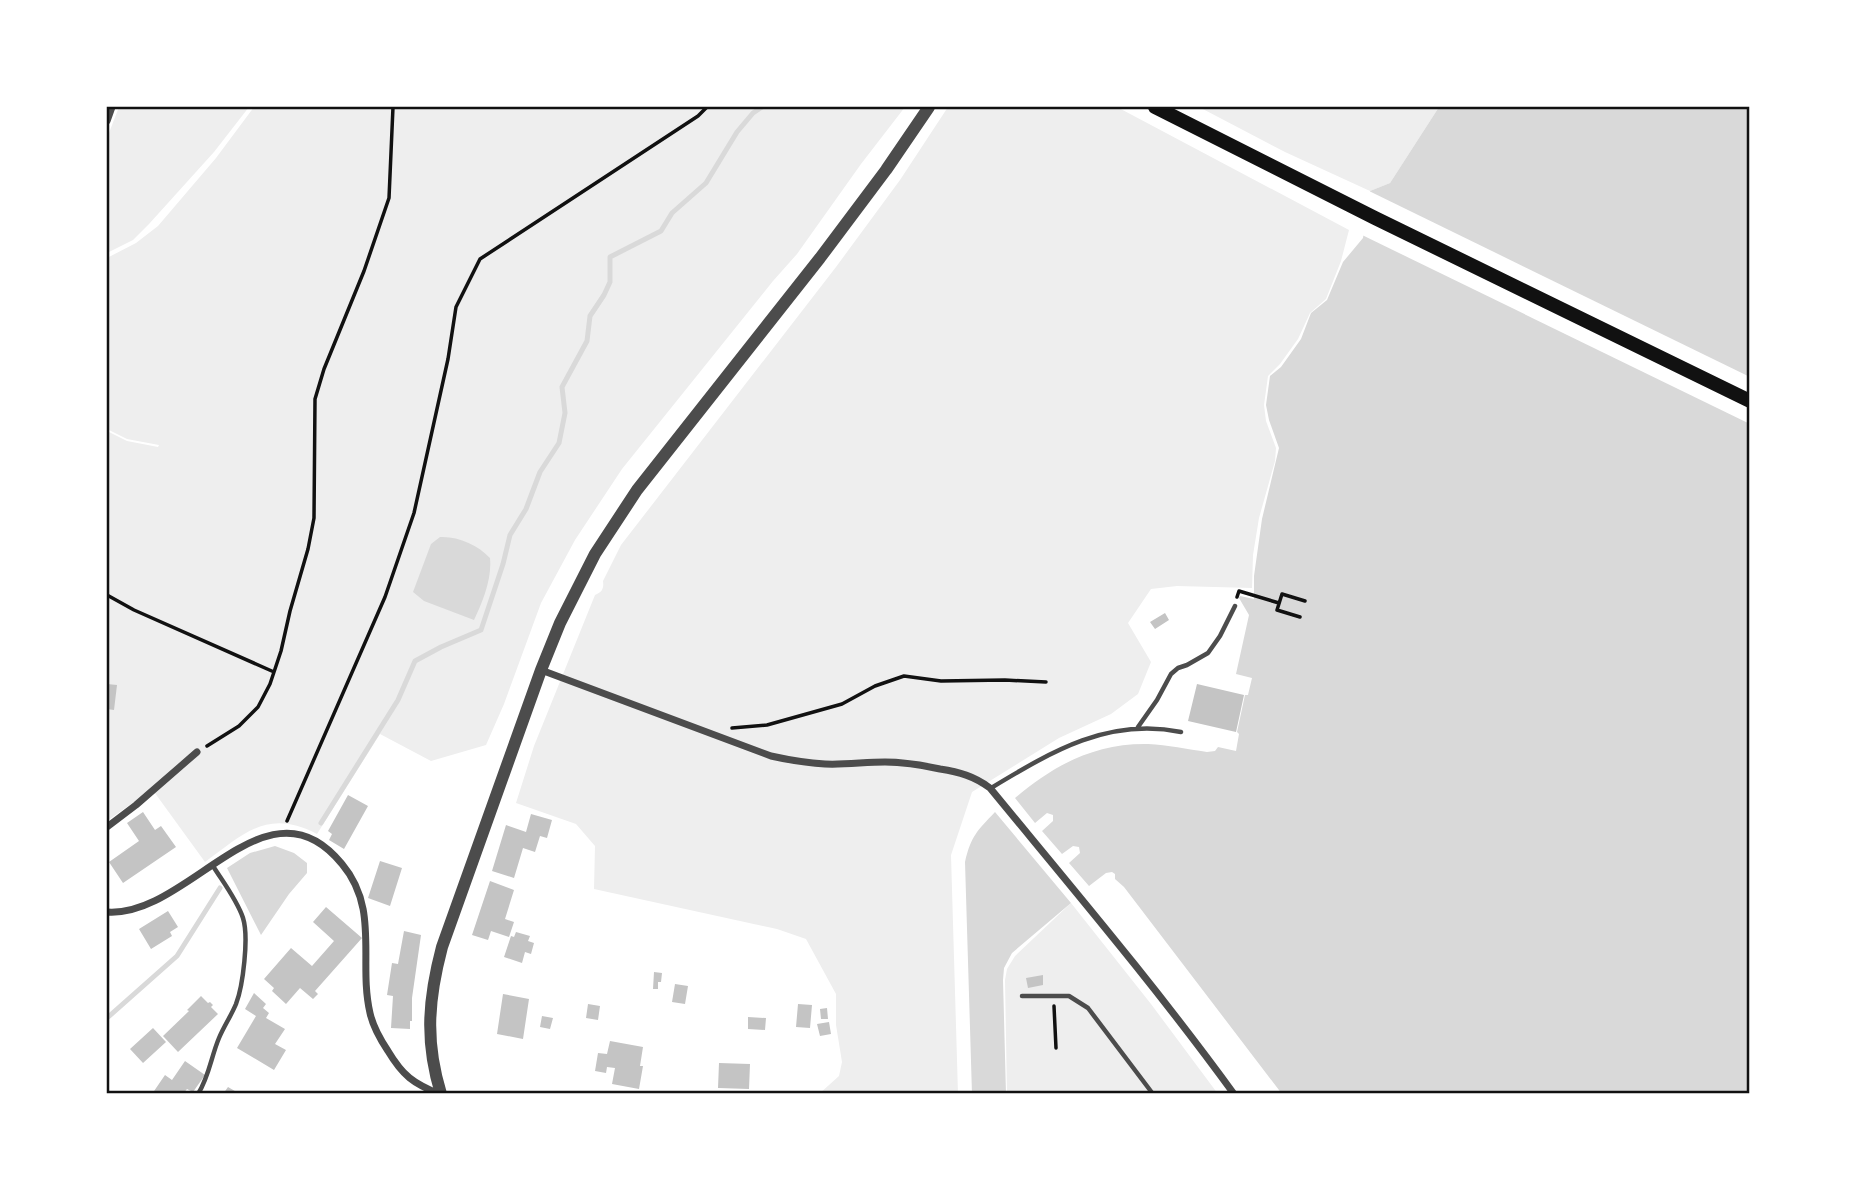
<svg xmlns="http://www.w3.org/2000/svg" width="1857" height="1201" font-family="'PT Sans Narrow',sans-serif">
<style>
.green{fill:#eee}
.water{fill:#d9d9d9}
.pier{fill:#fff}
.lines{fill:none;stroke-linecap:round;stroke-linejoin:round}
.stream{stroke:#d9d9d9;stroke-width:5}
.building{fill:#c4c4c4}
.path{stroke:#111;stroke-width:3.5}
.service{stroke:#4c4c4c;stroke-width:4.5}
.minor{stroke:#4c4c4c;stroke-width:7}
.tertiary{stroke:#4c4c4c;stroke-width:12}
.primary{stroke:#111;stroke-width:14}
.neatline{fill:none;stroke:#111;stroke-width:2.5}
</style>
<rect width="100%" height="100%" fill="#fff"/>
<path class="green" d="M 119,107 L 249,107 L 214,152 L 149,224 L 133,240 L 107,253 L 107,138 Z
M 254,107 L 905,107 L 861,164 L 797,254 L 773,281 L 622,469 L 575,540 L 541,603 L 504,704 L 486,745 L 431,761 L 380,734 L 317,834 C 267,808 244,834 205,862 L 152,789 L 107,821 L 107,431 L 127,441 L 158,447 L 159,445 L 127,439 L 107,429 L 107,258 L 136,243 L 158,226 L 216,158 Z
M 948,107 L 1117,107 L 1349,230 L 1341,261 L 1326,299 L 1310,313 L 1298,339 L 1280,364 L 1268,376 L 1264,405 L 1266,421 L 1276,448 L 1275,461 L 1259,518 L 1253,555 L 1252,588 L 1177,586 L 1151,589 L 1128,623 L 1151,662 L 1138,694 L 1111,714 L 1059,738 L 972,792 L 951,855 L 958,1094 L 819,1094 L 839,1076 L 842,1062 L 836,1025 L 836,994 L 806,939 L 777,929 L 594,889 L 595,846 L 576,824 L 516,803 L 534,746 L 595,595 C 602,592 604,589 603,581 L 621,545 L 836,267 L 900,180 Z
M 1199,107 L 1439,107 L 1390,183 L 1370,191 L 1285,152 Z
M 1071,903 L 1151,1004 L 1218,1094 L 1007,1094 L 1005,980 L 1007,969 L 1015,956 Z"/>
<path class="water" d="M 1439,107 L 1750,107 L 1750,1094 L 1282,1094 L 1124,887 L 1115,879 L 1115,874 L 1112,872 L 1106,873 L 1089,886 L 1069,863 L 1080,853 L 1079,847 L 1073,846 L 1062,854 L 1042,831 L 1053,821 L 1053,815 L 1047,813 L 1035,823 L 1015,798 C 1054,765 1095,743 1148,744 C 1168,745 1187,749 1207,752 L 1215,751 L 1218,747 L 1236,751 L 1239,734 L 1237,732 L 1245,695 L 1248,695 L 1252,678 L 1236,674 L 1249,615 L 1239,598 L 1240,596 L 1254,599 L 1254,576 L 1262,519 L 1279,448 L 1269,420 L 1266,405 L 1270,376 L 1281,367 L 1301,339 L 1311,313 L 1327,300 L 1343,262 L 1363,238 L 1370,191 L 1390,183 Z
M 440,537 C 458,536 478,545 490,558 C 492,579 483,601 474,620 L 424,601 L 413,592 L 431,544 Z
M 995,812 L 1071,903 L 1012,953 L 1004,968 L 1003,980 L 1006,1094 L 972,1094 L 965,862 C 971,836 977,831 995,812 Z
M 275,846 L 294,853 L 307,863 L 307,873 L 289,894 L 261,935 L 227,868 L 250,853 Z"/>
<path class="pier" d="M 1367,190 L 1750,377 L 1750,424 L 1360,234 Z"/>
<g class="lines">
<path class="stream" d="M 321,823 L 398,700 L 415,661 L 441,647 L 481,630 L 503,564 L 510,535 L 526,509 L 540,472 L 559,443 L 565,413 L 562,387 L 587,341 L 590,316 L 604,295 L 610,282 L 610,257 L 661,231 L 672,213 L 706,183 L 737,132 L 753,113 L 762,107
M 107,1018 L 177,956 L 220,888"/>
</g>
<path class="building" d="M 1165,613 L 1169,620 L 1155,629 L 1150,622 Z
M 107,684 L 117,685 L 114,710 L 107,709 Z
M 1197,684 L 1244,695 L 1236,732 L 1188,721 Z
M 348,795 L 368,806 L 344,849 L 329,840 L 332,834 L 328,831 Z
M 143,812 L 155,830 L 161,826 L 176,847 L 123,883 L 109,862 L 139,841 L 127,823 Z
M 531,814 L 552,820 L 547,838 L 540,836 L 535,852 L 523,848 L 514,878 L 492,871 L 506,825 L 526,832 Z
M 380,861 L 402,868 L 390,906 L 368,898 Z
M 490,881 L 514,890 L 505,919 L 514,922 L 509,937 L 491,931 L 488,940 L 472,935 Z
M 326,907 L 362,938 L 315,991 L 318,994 L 313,999 L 300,988 L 286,1004 L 272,991 L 274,988 L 264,979 L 291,948 L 312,966 L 334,941 L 313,922 Z
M 168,911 L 178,927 L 170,932 L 172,936 L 151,949 L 139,929 Z
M 404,931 L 421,935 L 412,998 L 412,1021 L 410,1021 L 410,1029 L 391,1028 L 393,996 L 387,995 L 392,963 L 398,964 Z
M 516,932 L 530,936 L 528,941 L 534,943 L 531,954 L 525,952 L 522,963 L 504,957 L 511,936 L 514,937 Z
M 654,972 L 662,973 L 661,982 L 658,982 L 658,989 L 653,989 Z
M 1043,975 L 1043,985 L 1028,988 L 1026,978 Z
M 675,984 L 688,986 L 685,1004 L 672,1002 Z
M 254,993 L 266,1004 L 263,1008 L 269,1013 L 266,1018 L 285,1029 L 275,1044 L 286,1050 L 274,1070 L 237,1048 L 256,1016 L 245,1009 Z
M 503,994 L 529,999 L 523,1039 L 497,1034 Z
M 201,996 L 208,1003 L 210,1002 L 213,1005 L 211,1007 L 218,1014 L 178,1052 L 163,1036 L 189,1011 L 187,1010 Z
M 588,1004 L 600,1006 L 598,1020 L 586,1018 Z
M 798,1004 L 812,1005 L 810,1028 L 796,1027 Z
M 827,1008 L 828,1019 L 821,1019 L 820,1009 Z
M 542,1016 L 553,1018 L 550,1029 L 540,1027 Z
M 748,1017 L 766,1018 L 765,1030 L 748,1029 Z
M 829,1022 L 831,1034 L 820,1036 L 817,1024 Z
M 153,1028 L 166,1042 L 143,1063 L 130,1049 Z
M 610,1041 L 643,1047 L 640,1066 L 643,1066 L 639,1089 L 612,1084 L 615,1068 L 607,1067 L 606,1073 L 595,1071 L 598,1053 L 607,1054 Z
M 185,1061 L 205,1075 L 193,1092 L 187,1089 L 183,1094 L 152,1094 L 165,1075 L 172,1080 Z
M 719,1063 L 750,1064 L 749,1089 L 718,1088 Z
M 228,1087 L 240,1094 L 223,1094 Z"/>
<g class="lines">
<path class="path" d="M 107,595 L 134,610 L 274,672
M 1237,597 L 1239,591 L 1279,603
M 1300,617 L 1277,610 L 1282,594 L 1305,601
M 732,728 L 767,725 L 842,704 L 875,686 L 904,676 L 941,681 L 1005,680 L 1046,682
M 207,746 L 239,726 L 258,707 L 270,684 L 281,651 L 290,611 L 308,549 L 314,518 L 315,399 L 324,369 L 364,271 L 389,198 L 393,107
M 287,821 L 385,597 L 414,513 L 448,359 L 456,307 L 480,259 L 698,116 L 707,107
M 1054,1006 L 1056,1048"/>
<path class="service" d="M 1138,727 L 1157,700 L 1171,674 L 1178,668 L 1187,665 L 1208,653 L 1220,636 L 1235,606
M 991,788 C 1051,752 1108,717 1181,732
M 1022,996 L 1069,996 L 1088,1008 L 1153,1094
M 198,1094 C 209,1077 211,1057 219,1038 C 224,1026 231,1016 236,1004 C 243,986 249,937 243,918 C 237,900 223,882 213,866"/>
<path class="minor" d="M 107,121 L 112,107
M 541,670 L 771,756 C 789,760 806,763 825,764 C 845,765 865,762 885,762 C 904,762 922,765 940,769 C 959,772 974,776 990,788 C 1073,889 1157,988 1234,1094
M 107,827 L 136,805 L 197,752
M 107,912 C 189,918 267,771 342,864 C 380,909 358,962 370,1013 C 373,1027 380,1039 388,1051 C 403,1076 413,1083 439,1094"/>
<path class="tertiary" d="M 441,1094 C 425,1042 428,1000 442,947 L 541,670 L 560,623 L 595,554 L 637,490 L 820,258 L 886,170 L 929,107"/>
<path class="primary" d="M 1155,107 L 1375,218 L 1750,401"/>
</g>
<rect width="1857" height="1201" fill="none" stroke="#ffffff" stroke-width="217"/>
<rect x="108" y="108" width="1640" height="984" class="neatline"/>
</svg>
